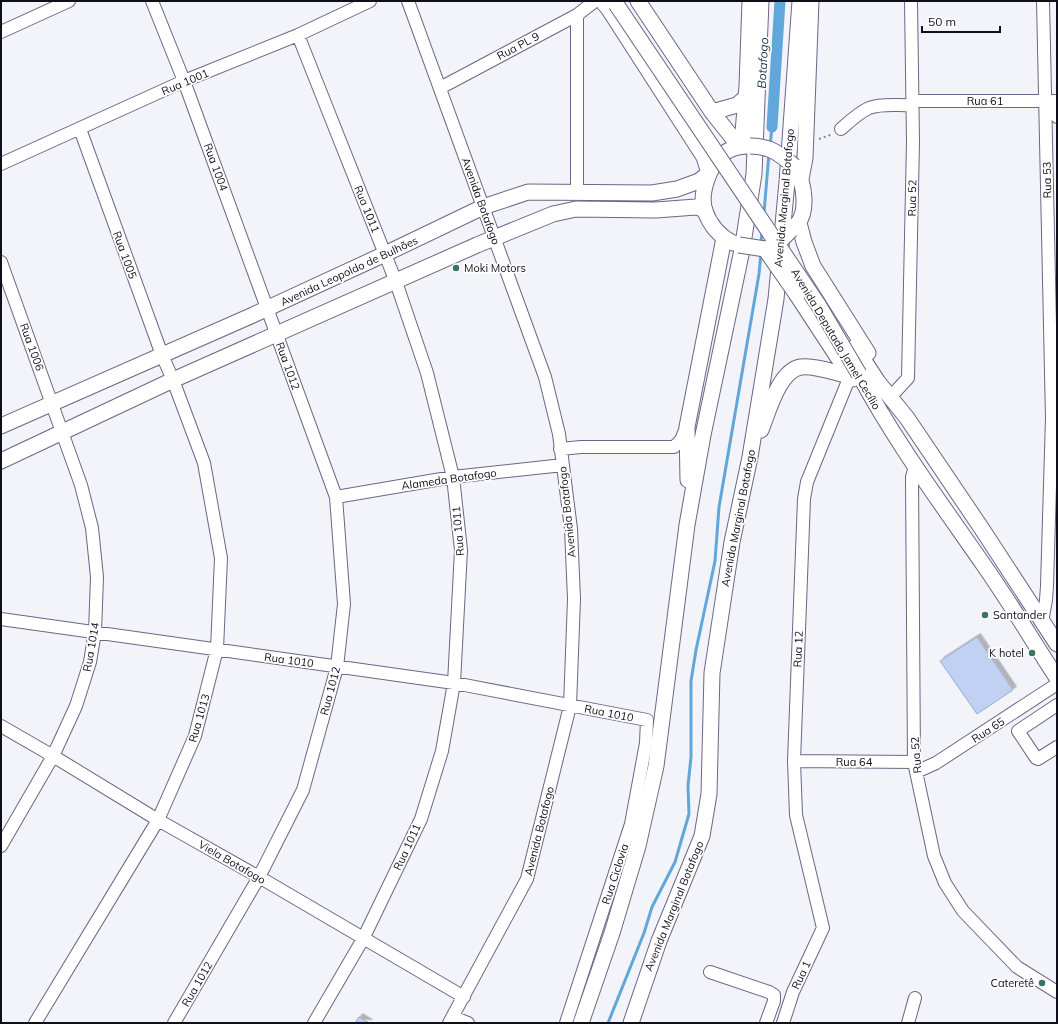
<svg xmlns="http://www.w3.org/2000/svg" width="1058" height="1024" font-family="Mulish,sans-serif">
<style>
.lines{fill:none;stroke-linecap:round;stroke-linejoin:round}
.stream{stroke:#61a7da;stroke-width:3}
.canal{stroke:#61a7da;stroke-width:11}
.building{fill:#c1d1f3;stroke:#9daccd;filter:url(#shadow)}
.minor-casing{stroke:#6b6686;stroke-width:14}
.major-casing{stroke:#6b6686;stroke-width:17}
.path{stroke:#84838d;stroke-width:2;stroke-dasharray:2 3;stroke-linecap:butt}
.minor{stroke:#fff;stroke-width:12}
.major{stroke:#fff;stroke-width:15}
.major-bridge-casing{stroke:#6b6686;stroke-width:17;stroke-linecap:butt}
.major-bridge{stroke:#fff;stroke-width:15}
.poi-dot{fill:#39755f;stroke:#fff;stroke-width:1.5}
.labels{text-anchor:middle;stroke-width:3.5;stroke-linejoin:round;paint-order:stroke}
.street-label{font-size:11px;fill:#100e1a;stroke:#fff}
.poi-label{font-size:11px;fill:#100e1a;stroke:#fff;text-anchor:start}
.water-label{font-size:12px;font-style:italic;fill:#17364c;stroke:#fff}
</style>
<defs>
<filter id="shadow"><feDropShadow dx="3.5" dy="-3.5" stdDeviation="0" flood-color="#0004"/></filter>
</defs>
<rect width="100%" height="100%" fill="#f3f3fa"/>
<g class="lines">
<path class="stream" d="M 770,146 L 772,127
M 764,213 L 769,153
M 761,243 L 762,231
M 608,1023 L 644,933 L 652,907 L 675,862 L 689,814 L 688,786 L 691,757 L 691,681 L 696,650 L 715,561 L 719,507 L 759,274 L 761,253"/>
<path class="canal" d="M 772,127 L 780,1"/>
</g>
<path class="building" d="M 977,637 L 1013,690 L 977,714 L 940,661 Z
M 359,1017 L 369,1023 L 355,1023 Z"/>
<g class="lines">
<defs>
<path id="minor" d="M 152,1 L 184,81 L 336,497 L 344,604 L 337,667 L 303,790 L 259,877 L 174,1023
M 408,1 L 545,377 L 559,434 L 571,529 L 574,599 L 570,706 L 527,879 L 449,1023
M 577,15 L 577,193
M 1,32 L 69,1
M 298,35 L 396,282 L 427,373 L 453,477 L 461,550 L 454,683 L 442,751 L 421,819 L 363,939 L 314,1023
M 440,88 L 577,15 L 595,1
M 914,101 L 1057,101
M 1052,101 L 1054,113 L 1057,117
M 841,129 C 849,122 858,113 869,108 C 882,103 899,106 913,105
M 1,164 L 184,81 L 298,35 L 370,1
M 1,262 L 81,485 L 92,528 L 97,577 L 95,632 L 90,662 L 76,706 L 53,756 L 1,846
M 896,391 L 908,378 L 913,142 L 911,1
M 560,449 L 581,447 L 674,447 L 681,440 L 686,428
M 915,466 L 912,477 L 914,762 L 934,856 L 945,883 L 963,911 L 1017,967 L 1057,992
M 336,497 L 453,477 L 563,465
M 1,619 L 454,683 L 647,720 L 646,743 L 631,824 L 566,1023
M 1042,622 L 1046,600 L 1047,586 L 1052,418 L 1043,1
M 1057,705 L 1018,731 L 1036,758 L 1038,759 L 1057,747
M 1,726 L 53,756 L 158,820 L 259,877 L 464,997
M 794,761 L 914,762
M 916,772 L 936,763 L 1057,684
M 710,972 L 769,992 L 774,995 L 774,1001 L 766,1023
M 453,1017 L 468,1023
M 35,1023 L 158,820 L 195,736 L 217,649 L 221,558 L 204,463 L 173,380 L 162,355 L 80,129
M 783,1023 L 793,992 L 823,928 L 796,815 L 794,761 L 804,499 L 807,482 L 850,376
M 908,1023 L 915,998"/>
<path id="major" d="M 638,1 L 712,112 L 739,146
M 712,112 L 737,105 L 746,97
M 739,146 L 743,132 L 747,86 L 750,1
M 801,179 L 805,158 L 811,1
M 799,223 L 804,242 L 813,266 L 868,353
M 791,230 C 794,227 796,225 798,223 C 808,210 804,184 797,171
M 733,243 C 719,236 710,225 705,211 C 699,194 709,167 722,155 C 728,149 739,146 747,146
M 797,295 L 850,376 L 853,379
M 855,347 L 878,382 L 907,418 L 982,529 L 1057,644
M 859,374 C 894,440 940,502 983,564 C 1009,601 1032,640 1057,678
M 1,426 L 253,315 L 385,254 L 483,207 L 528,192 L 652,193 L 677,189 L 699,181 L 709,173 L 704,157 L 608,8 L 602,1
M 761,430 C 768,413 779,370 801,367 C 814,365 836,373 850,376
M 1,461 L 173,380 L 477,245 L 553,214 L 576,209 L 656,210 L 696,207 L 705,210
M 688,480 L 687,427 L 724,238
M 581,1023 L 612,933 L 638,846 L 656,766 L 687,525 L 703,435 L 742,250 L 754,174 L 761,1
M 631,1023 L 659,941 L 702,836 L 709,794 L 712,673 L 732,542 L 750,457 L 776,299 L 787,182 L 800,1"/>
</defs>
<use href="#minor" class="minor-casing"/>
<use href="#major" class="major-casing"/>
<path class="path" d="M 819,139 L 833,134"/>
<use href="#minor" class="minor"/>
<use href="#major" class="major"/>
<defs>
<path id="major-bridge" d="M 616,4 L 819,306 L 859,374
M 750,146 C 770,146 780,154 794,166
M 739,245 L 765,249 L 775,246 L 791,230
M 765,249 L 797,295"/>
</defs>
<use href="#major-bridge" class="major-bridge-casing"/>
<use href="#major-bridge" class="major-bridge"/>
</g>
<g class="poi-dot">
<circle cx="456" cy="268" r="4"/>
<circle cx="985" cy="615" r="4"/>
<circle cx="1032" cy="653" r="4"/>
<circle cx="1042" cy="983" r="4"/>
</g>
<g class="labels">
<g class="street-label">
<text transform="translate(518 46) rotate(-28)" y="4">Rua PL 9</text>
<text transform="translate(185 82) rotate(-23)" y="4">Rua 1001</text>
<text x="985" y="105">Rua 61</text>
<text transform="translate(216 167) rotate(70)" y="4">Rua 1004</text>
<text transform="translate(1047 180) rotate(-91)" y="4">Rua 53</text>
<text transform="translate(784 198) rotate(-85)" y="4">Avenida Marginal Botafogo</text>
<text transform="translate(912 198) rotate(-89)" y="4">Rua 52</text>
<text transform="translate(481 201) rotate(70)" y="4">Avenida Botafogo</text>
<text transform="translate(367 209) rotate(68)" y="4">Rua 1011</text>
<text transform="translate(125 255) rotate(70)" y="4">Rua 1005</text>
<text transform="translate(349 271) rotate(-25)" y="4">Avenida Leopoldo de Bulhões</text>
<text transform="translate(836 339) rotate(59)" y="4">Avenida Deputado Jamel Cecílio</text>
<text transform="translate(32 347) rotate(70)" y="4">Rua 1006</text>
<text transform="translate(288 366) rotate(70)" y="4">Rua 1012</text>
<text transform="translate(449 479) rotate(-8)" y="4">Alameda Botafogo</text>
<text transform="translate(567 512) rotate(-96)" y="4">Avenida Botafogo</text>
<text transform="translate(738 518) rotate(-79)" y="4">Avenida Marginal Botafogo</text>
<text transform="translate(458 531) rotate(-95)" y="4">Rua 1011</text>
<text transform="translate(91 647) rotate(-80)" y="4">Rua 1014</text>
<text transform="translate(798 649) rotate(-88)" y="4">Rua 12</text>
<text transform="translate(289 660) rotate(8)" y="4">Rua 1010</text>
<text transform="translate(330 691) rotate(-75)" y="4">Rua 1012</text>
<text transform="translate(609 713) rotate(11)" y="4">Rua 1010</text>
<text transform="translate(199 718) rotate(-74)" y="4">Rua 1013</text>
<text transform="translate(988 730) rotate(-33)" y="4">Rua 65</text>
<text transform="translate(916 755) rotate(-95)" y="4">Rua 52</text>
<text x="854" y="766">Rua 64</text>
<text transform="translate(539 831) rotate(-76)" y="4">Avenida Botafogo</text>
<text transform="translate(407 847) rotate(-65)" y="4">Rua 1011</text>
<text transform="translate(232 862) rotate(30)" y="4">Viela Botafogo</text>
<text transform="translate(615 874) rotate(-72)" y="4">Rua Ciclovia</text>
<text transform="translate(674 906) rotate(-68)" y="4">Avenida Marginal Botafogo</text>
<text transform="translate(801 975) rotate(-65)" y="4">Rua 1</text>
<text transform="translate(197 984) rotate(-60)" y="4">Rua 1012</text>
</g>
<g class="poi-label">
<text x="464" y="272">Moki Motors</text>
<text x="993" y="619">Santander</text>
<text x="1024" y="657" text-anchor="end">K hotel</text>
<text x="1034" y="987" text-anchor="end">Cateretê</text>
</g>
<g class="water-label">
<text transform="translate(763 63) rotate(-87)" y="4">Botafogo</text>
</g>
</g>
<rect width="1058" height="1024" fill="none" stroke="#100e1a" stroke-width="4"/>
<path d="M922 26v6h78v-6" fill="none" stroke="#100e1a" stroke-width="2"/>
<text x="928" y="26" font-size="12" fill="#100e1a" stroke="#ffffff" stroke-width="3" paint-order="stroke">50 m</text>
</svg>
